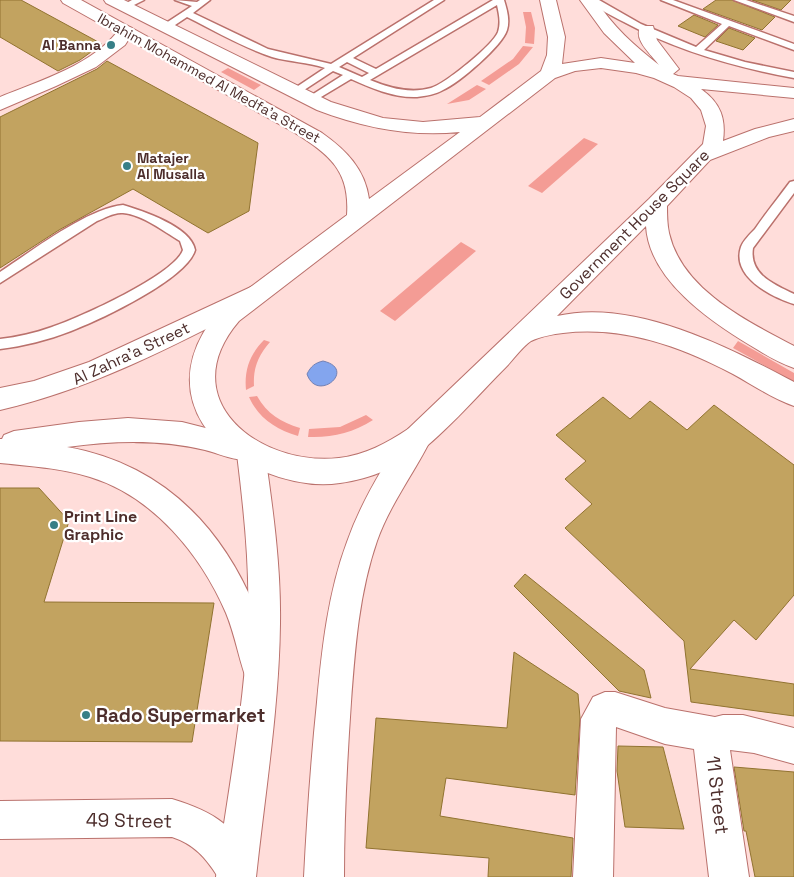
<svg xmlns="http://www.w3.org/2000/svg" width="794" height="877" font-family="'Space Grotesk',sans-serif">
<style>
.green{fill:#f49c95}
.water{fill:#83a5ee;stroke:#7381b4}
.building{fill:#c2a360;stroke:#917330}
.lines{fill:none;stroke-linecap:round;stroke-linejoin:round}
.service-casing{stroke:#ba716c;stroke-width:3}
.minor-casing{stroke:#ba716c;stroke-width:2}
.tertiary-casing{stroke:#ba716c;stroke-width:2}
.secondary-casing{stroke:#ba716c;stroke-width:2}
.primary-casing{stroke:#ba716c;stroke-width:2}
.service{fill:#fff;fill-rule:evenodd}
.minor{fill:#fff;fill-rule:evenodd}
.tertiary{fill:#fff;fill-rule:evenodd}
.secondary{fill:#fff;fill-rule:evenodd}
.primary{fill:#fff;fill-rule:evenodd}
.poi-dot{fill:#377f87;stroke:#fff;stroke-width:2}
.labels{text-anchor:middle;stroke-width:4.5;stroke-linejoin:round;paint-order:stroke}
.far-poi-label{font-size:14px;font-weight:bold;fill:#4d2e2c;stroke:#fff;text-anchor:end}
.far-street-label{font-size:14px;fill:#4d2e2c;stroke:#fff}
.street-label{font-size:16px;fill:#4d2e2c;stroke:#fff}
.poi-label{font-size:16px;font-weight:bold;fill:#4d2e2c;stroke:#fff;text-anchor:start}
.near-poi-label{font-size:19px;font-weight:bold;fill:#4d2e2c;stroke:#fff;text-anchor:start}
.near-street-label{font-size:19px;fill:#4d2e2c;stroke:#fff}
</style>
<rect width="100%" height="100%" fill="#ffddda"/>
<path class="green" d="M 523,12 L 531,12 L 535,28 L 534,44 L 525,43 L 526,27 Z
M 523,46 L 533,47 L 519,64 L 489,85 L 481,81 L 513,59 Z
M 228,68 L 261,85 L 254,90 L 221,72 Z
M 477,85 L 486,89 L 469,100 L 447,104 Z
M 584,138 L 598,144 L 542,193 L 528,186 Z
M 461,242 L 476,251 L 395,321 L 380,311 Z
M 264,340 L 270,342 C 258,356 253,368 254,386 L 246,390 C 244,370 250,354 264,340 Z
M 738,341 L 794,373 L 794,382 L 733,348 Z
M 257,396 C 267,414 281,422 300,428 L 298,436 C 276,429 259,419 249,397 Z
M 366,415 L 373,420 C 352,433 332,438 308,437 L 309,429 L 340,427 Z"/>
<path class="water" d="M 323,361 C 358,369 317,404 307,374 C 311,366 315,363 323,361 Z"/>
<path class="building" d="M 0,0 L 21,0 L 102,44 L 80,60 L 58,71 L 0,37 Z
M 716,0 L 732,0 L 775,17 L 762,30 L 703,9 Z
M 752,0 L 791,0 L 781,10 Z
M 694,15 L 718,25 L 705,37 L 678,26 Z
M 729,28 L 755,38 L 743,50 L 716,41 Z
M 107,61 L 258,143 L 249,211 L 208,233 L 133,189 L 59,230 L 0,268 L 0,117 L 97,69 Z
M 603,397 L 630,419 L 650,401 L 687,430 L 714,405 L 794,465 L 794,595 L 756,640 L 734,620 L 690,669 L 794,684 L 794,716 L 691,702 L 684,641 L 565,528 L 592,504 L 565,479 L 586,461 L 556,435 Z
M 0,488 L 39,488 L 69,521 L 44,602 L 214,603 L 192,742 L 0,741 Z
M 525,574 L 644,670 L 651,698 L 619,691 L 514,586 Z
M 514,652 L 578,694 L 580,718 L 575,795 L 446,778 L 440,816 L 573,838 L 571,877 L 488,877 L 489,858 L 366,848 L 376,718 L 507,728 Z
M 618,746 L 663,747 L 684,829 L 625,827 L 617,771 Z
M 734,767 L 794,772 L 794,877 L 755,877 L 746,831 L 744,831 Z"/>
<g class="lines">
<defs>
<path id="service" d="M 132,0 L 144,0 L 128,8 L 121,6 Z
M 175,0 L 197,2 L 200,0 L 210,0 L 193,13 L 268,49 L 331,64 L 434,0 L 444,0 L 353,58 L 376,69 L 493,0 L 504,0 C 507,10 510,20 507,30 C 502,46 459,83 443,90 C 436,94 426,96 417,97 C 394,98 371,88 351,79 L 311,103 L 307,102 L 307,98 L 343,75 L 333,71 L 298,94 L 292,94 L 292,90 L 325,68 C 308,62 289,62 272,57 C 242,47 215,31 187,17 L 169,29 L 163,29 L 163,25 L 192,6 ZM 497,5 C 499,14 501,23 498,32 C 493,45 445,84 431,88 C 410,94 389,88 370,80 ZM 347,62 L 369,73 L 362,77 L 339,67 Z
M 589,0 L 599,0 L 641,24 L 696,47 L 722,24 L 661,0 L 673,0 L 794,44 L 794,50 L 729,26 L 704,50 L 745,62 L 794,72 L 794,78 C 735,67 677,51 624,22 C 612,16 598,9 589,0 Z
M 734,0 L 746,0 L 794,16 L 794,22 Z
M 794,181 L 794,193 L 753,248 C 749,274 773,284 794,294 L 794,304 C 772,297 731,277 741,247 C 743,241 750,234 755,229 C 766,213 778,198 790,182 Z
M 123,205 C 143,211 191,227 195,250 C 187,279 100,320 71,331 C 48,340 24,346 0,349 L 0,339 C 18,337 35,333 52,327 C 79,318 174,275 183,250 L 180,241 C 163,231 143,215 123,213 C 114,212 105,218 97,221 L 0,283 L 0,272 C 32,251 86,209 123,205 Z"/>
<path id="minor" d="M 126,26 L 132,28 L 134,31 L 125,45 L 96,67 L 56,86 L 0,110 L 0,97 C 41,80 94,65 120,28 Z
M 605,692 L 615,692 L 665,708 L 715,717 L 723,715 L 743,715 L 794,728 L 794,764 L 754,753 L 730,750 L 749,877 L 709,877 L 694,749 L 665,744 L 616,727 L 613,877 L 573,877 L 581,719 L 593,697 Z
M 172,799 C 215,812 238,827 256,870 L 253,877 L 218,877 C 206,858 194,844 172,837 L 0,839 L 0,801 Z"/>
<path id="tertiary" d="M 418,425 L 428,429 L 432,437 C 415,472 390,504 377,541 C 359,593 355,648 351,702 C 347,760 344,819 344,877 L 304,877 C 307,819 311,760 317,702 C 322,648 328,593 347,542 C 361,502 384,464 408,429 Z
M 251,442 L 261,445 L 265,454 C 273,510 281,567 280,624 C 279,708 265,793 256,877 L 216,877 C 228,793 244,709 248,624 C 250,567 244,511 237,454 L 241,445 Z"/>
<path id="secondary" d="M 253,286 L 261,289 L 265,295 L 261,301 C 175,345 95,388 0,410 L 0,388 L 34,381 L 89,362 Z
M 128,418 L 182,422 L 253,440 L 257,449 L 253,458 C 237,463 221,454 205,450 C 159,439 113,441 67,447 C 167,465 228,533 262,625 C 266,634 279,667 277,675 C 277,679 274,683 273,686 L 261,691 L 249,686 C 239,662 236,637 226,613 C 201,555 153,496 90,477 C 61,468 30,466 0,463 L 0,439 L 2,439 L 4,435 L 14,431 L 79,422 Z"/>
<path id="primary" d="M 61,0 L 81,0 L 322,133 C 346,150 365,169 369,199 L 460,132 C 410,137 364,128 317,110 L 106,3 L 104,0 L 124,0 L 331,102 L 383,118 L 423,122 L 480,117 L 541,71 L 547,55 L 548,37 L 540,0 L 556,0 L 565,37 L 562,64 L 601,58 L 635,63 L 604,33 L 580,0 L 596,0 C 612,26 635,46 659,65 C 652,55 632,39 641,26 L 653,26 L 657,40 L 679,69 L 673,74 L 678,76 L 794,88 L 794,98 L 701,89 C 721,103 726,119 723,141 L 755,129 L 794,119 L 794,131 L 769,137 L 710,160 L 667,206 C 667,214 667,224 669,233 C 682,290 747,321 794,346 L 794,368 C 779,363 766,355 753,347 C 711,322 649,280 646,226 L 557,316 C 634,298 728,347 794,382 L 794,406 C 773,399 753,385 733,374 C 679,346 624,326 563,333 C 554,334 539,337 531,341 C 522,347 513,360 506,367 C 480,393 456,421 428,445 C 405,465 370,479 340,483 C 314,487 288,481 265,472 C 189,441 164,372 221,309 L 347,215 C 350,171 330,155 295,133 L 63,3 ZM 601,68 L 636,73 L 654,78 L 674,87 L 691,98 L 701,110 L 706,126 L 703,144 L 649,199 L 408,429 C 387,443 365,455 339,458 C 259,467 172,399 239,321 L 555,78 L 575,71 Z"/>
</defs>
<use href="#service" class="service-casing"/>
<use href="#minor" class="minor-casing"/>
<use href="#tertiary" class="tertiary-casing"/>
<use href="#secondary" class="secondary-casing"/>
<use href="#primary" class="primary-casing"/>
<use href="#service" class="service"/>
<use href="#minor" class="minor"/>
<use href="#tertiary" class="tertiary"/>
<use href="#secondary" class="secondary"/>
<use href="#primary" class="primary"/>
</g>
<g class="poi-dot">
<circle cx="111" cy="45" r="5"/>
<circle cx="127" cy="166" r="5"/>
<circle cx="54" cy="525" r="5"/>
<circle cx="86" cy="715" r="5"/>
</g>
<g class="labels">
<g class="far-poi-label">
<text x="101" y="50">Al Banna</text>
<text x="137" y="163" text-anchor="start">Matajer<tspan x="137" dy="16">Al Musalla</tspan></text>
</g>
<g class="far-street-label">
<text transform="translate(209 78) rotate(29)" y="5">Ibrahim Mohammed Al Medfa'a Street</text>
</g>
<g class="street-label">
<text transform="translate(634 224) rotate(-45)" y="6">Government House Square</text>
<text transform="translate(131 353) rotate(-25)" y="6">Al Zahra'a Street</text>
</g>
<g class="poi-label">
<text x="64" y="522">Print Line<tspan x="64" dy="18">Graphic</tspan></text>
</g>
<g class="near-poi-label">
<text x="96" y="722">Rado Supermarket</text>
</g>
<g class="near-street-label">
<text transform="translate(718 795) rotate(83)" y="7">11 Street</text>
<text transform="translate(129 820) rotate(1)" y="7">49 Street</text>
</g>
</g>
</svg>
